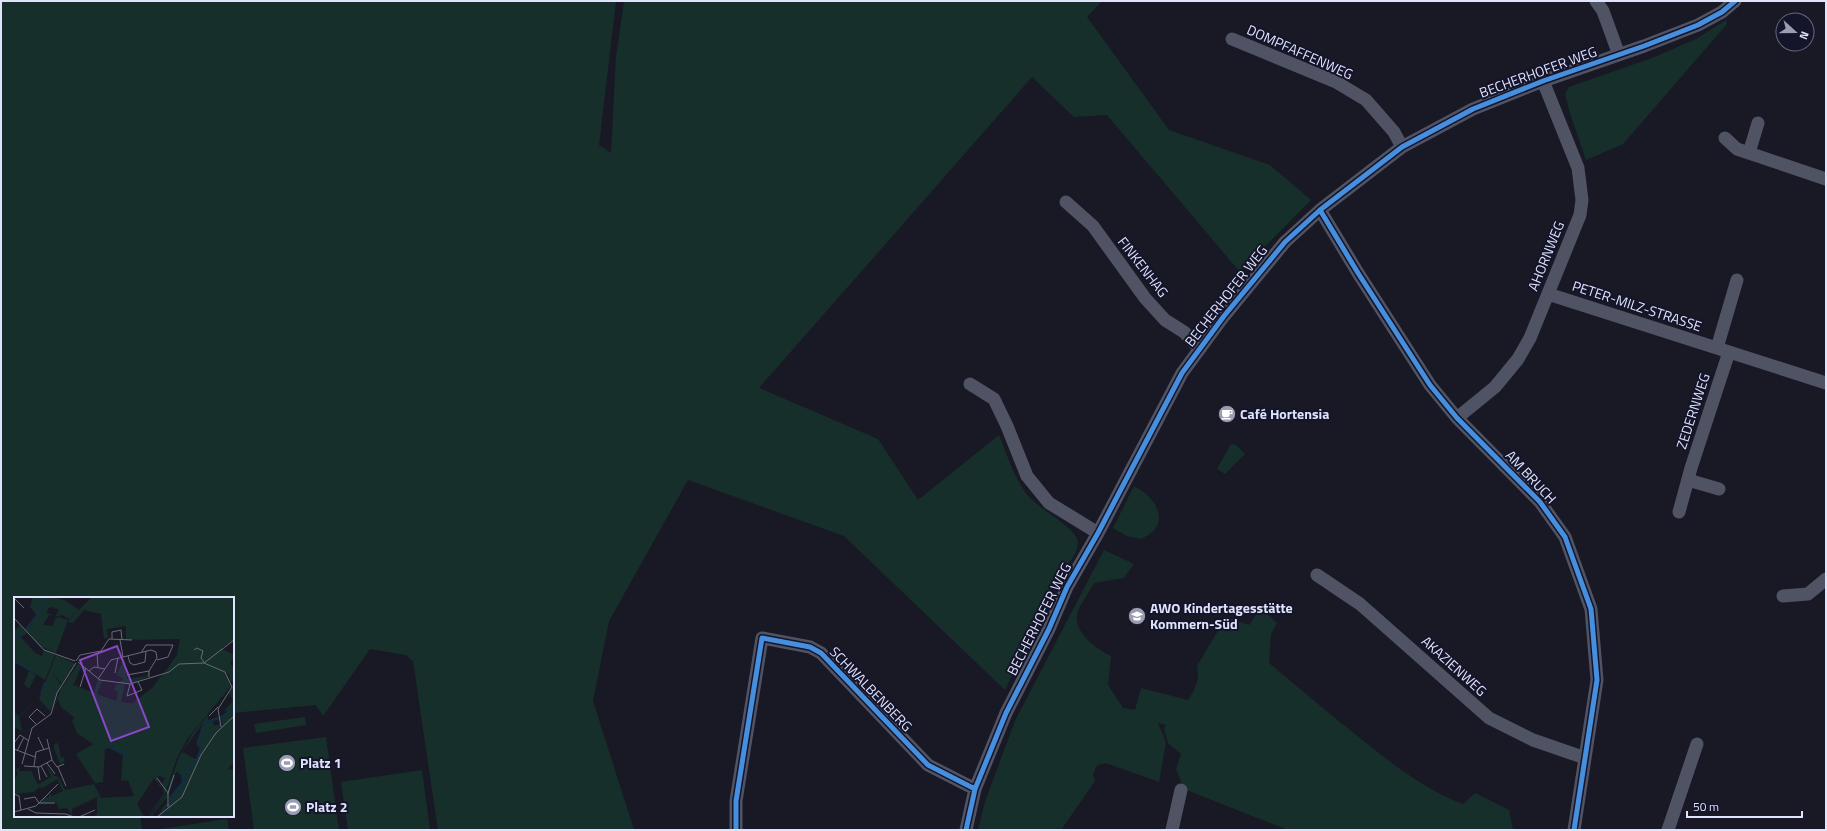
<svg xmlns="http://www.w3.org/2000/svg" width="1827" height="831" font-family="'Titillium Web',sans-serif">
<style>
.green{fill:#172f2b}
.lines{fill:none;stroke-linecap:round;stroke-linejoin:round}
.street{stroke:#4f5364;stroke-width:13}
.cycleway-casing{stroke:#14152a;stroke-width:8}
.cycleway{stroke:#468fdf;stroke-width:5}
.labels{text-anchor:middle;stroke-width:4;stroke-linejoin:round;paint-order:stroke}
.street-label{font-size:14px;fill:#e0e3fc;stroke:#14152a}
.poi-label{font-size:14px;font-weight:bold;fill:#e0e3fc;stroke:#14152a;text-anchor:start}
.inset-river{fill:none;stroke:#122e42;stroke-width:2}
.inset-road{fill:none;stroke:#696a7b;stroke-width:1}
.view{fill:#8a47c8;fill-opacity:0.15;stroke:#8a47c8;stroke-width:2}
.inset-edge{fill:none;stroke:#e0e3fc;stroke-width:2}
</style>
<rect width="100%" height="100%" fill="#191925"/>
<path class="green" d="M 1,1 L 616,1 L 599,145 L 611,153 L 616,57 L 624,1 L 1102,1 L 1087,17 L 1169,130 L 1270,165 L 1311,200 L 1240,272 L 1107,115 L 1074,117 L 1032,77 L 759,388 L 878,439 L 918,500 L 999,435 C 1007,454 1013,475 1025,492 C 1036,508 1072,525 1077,539 C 1081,552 1067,565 1059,573 L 1005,690 L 844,536 L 688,480 L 609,621 L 593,701 L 634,830 L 438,830 L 413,661 L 406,655 L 370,649 L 323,716 L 316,705 L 233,713 L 233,598 L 15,598 L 15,816 L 140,816 L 142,830 L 1,830 Z
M 1726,20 L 1727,24 L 1623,144 L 1586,160 L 1570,113 L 1565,94 L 1569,87 L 1652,58 L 1696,39 Z
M 1231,444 L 1236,445 L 1245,454 L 1225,474 L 1217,469 Z
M 1134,486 C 1158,498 1173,527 1140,539 L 1127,536 L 1113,528 Z
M 1104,550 L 1134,564 L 1124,578 L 1094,583 C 1089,592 1082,602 1078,611 C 1071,631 1096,649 1111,656 L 1108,685 L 1123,708 L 1135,710 L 1141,688 L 1188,700 C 1196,689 1200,679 1197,666 L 1216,634 L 1228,618 L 1249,625 L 1261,608 L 1277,623 L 1271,634 L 1269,663 C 1301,690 1333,717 1365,742 C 1396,767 1426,790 1463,804 L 1475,793 L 1509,810 L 1513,830 L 1288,830 L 1184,789 L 1176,769 L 1181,754 L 1168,743 L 1164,728 L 1166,725 L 1158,723 L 1166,742 L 1159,782 L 1106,763 L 1097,765 L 1093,775 L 1095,781 L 1061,830 L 978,830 L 985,802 L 1015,721 Z
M 305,717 L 306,725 L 256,733 L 254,724 Z
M 326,737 L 339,830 L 254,830 L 243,748 Z
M 422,770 L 430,830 L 348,830 L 341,782 Z
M 227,819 L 229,830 L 156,830 L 219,820 Z"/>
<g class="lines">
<path class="street" d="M 1596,1 L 1603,11 L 1619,55
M 1232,39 L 1336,82 L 1366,100 L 1394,132 L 1402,147
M 1725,138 L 1737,149 L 1826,179
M 1749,153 L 1758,123
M 1066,202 L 1093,226 L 1145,298 L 1165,320 L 1184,332 L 1199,348
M 1320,210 L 1358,273 L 1430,385 L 1457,418 L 1540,502 L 1565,537 L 1591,609 L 1597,680 L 1574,830
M 1548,294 L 1826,383
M 1717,348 L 1737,280
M 970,384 L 994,399 L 1007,426 L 1027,476 L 1049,503 L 1098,533
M 1457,418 L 1495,387 L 1518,359 L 1530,338 L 1580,215 L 1582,200 L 1578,168 L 1543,81
M 1688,480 L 1719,489
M 1679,512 L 1691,468 L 1729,352
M 1317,575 L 1360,604 L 1489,718 L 1533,740 L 1585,758
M 1783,596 L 1808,594 L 1826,579
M 736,830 L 736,801 L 762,638 L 810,647 L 821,653 L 928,765 L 975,789
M 966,830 L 975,789 L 1006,713 L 1049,629 L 1067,587 L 1098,533 L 1182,373 L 1224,316 L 1285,242 L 1320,210 L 1402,147 L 1473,109 L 1543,81 L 1644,46 L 1698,25 L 1722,12 L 1735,1
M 1172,830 L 1181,790
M 1668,830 L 1697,744"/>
<defs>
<path id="cycleway" d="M 1320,210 L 1358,273 L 1430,385 L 1457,418 L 1540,502 L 1565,537 L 1591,609 L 1597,680 L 1574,830
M 736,830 L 736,801 L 762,638 L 810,647 L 821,653 L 928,765 L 975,789
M 966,830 L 975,789 L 1006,713 L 1049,629 L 1067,587 L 1098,533 L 1182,373 L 1224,316 L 1285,242 L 1320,210 L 1402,147 L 1473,109 L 1543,81 L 1644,46 L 1698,25 L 1722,12 L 1735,1"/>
</defs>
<use href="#cycleway" class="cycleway-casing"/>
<use href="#cycleway" class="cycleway"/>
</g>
<defs>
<symbol id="cafe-disc" viewBox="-11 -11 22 22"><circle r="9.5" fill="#9a9cb1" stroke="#14152a"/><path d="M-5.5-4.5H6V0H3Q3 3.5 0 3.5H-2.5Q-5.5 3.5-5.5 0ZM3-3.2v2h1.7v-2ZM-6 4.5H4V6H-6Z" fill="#fff"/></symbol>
<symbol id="school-disc" viewBox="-11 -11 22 22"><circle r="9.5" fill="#9a9cb1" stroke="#14152a"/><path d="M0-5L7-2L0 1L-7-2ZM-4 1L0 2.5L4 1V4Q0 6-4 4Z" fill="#fff"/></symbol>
<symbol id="stadium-disc" viewBox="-11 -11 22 22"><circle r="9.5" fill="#9a9cb1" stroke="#14152a"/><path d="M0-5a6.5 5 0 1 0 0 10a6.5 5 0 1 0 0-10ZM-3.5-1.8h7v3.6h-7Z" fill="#fff"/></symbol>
</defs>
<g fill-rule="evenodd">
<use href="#cafe-disc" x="1217" y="404" width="20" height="20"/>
<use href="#school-disc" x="1127" y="606" width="20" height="20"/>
<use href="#stadium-disc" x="277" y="753" width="20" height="20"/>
<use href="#stadium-disc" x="283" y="797" width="20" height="20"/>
</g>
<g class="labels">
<g class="street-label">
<text transform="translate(1300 52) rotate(24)" y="5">DOMPFAFFENWEG</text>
<text transform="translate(1538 72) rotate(-20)" y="5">BECHERHOFER WEG</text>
<text transform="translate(1546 256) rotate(-68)" y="5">AHORNWEG</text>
<text transform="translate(1143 267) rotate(52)" y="5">FINKENHAG</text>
<text transform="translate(1226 296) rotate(-52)" y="5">BECHERHOFER WEG</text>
<text transform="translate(1637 306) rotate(18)" y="5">PETER-MILZ-STRASSE</text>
<text transform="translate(1693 411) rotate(-72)" y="5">ZEDERNWEG</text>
<text transform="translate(1531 477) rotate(47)" y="5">AM BRUCH</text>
<text transform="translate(1039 619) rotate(-63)" y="5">BECHERHOFER WEG</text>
<text transform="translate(1454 666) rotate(42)" y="5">AKAZIENWEG</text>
<text transform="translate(871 689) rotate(46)" y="5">SCHWALBENBERG</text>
</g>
<g class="poi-label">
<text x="1240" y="419">Café Hortensia</text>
<text x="1150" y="613">AWO Kindertagesstätte<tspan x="1150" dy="16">Kommern-Süd</tspan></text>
<text x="300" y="768">Platz 1</text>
<text x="306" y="812">Platz 2</text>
</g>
</g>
<g transform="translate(14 597)">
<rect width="220" height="220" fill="#191925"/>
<path d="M 19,0 L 39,0 L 52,4 L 65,13 L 78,0 L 220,0 L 220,43 L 207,51 L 220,58 L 216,67 L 220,71 L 220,84 L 216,84 L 215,77 L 210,74 L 195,68 L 212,76 L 217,89 L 173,142 L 162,163 L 150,200 L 133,220 L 150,197 L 148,187 L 151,181 L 145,179 L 143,181 L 144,187 L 148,188 L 146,190 L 140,181 L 123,207 L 130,220 L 79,220 L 83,217 L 83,200 L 58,212 L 58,218 L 53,211 L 45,212 L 42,205 L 26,207 L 31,200 L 35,201 L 35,196 L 38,199 L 49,194 L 43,182 L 29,191 L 25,190 L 20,195 L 2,197 L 0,196 L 0,179 L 2,181 L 4,175 L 0,174 L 6,170 L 5,174 L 17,174 L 24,188 L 37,180 L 32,167 L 40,179 L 43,179 L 46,183 L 48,181 L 46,184 L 51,193 L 80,187 L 87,201 L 120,199 L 114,183 L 107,184 L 109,158 L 95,151 L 91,152 L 89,185 L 81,186 L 62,157 L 79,147 L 63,136 L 58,123 L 61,121 L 47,110 L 44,102 L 40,110 L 47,92 L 64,67 L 68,68 L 59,89 L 61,89 L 61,85 L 62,89 L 80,96 L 84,82 L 88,84 L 83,97 L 102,104 L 104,95 L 100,92 L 103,87 L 111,88 L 107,105 L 119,106 L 138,91 L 153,72 L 163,58 L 166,42 L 112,43 L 112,29 L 93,32 L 94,41 L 90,41 L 87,17 L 70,13 L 59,26 L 54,25 L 55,23 L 65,13 L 55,22 L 48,18 L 41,20 L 45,13 L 38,10 L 34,11 L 33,16 L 39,18 L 35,18 L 29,28 L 39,29 L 41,22 L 45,20 L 54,23 L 42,56 L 25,49 L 12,33 L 23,18 L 16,10 ZM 6,28 L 13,36 L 7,40 L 21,56 L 28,59 L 30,53 L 41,58 L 31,83 L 0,63 L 0,32 L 2,33 ZM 42,58 L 61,67 L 48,87 L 37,74 L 47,88 L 36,114 L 25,102 ZM 110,60 L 113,82 L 132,79 L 134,75 L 135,79 L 120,86 L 103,86 L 110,82 L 103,78 ZM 15,74 L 22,78 L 15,92 L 10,87 ZM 220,87 L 220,164 L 214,172 L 220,173 L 220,220 L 144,220 L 149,210 L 153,206 L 155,207 L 155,200 L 168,185 L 167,178 L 162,174 L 155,198 L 138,218 L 140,220 L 135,220 L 151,200 L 165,160 L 179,136 L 194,118 L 194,123 L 204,120 L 198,124 L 201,129 L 206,127 L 205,131 L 208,129 L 208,122 L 206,124 L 205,121 L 213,115 L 211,113 L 219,104 L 215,96 ZM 189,126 L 182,147 L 186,151 L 182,162 L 168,155 ZM 23,102 L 5,120 L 8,134 L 0,130 L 0,115 L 5,119 ZM 44,146 L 47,161 L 50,160 L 51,164 L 46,167 L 40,151 L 40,147 Z" fill="#172f2b" fill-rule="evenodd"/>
<path class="inset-river" d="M 12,32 L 24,17 L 30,0M 0,42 L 11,34M 0,64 L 21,76M 27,97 L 31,85M 91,148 L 114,158M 164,192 L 169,186 L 169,177 L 182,165 L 187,152 L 184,146 L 191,126 L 208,120 L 220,111M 165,194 L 169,188 L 171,177M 151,220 L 164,192"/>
<path class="inset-road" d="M 0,1 L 10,11M 0,21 L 30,53 L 61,64M 98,42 L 98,35 L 107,33 L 108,43M 106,43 L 109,60M 180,53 L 183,51 L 189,54 L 187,61 L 190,65M 83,56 L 84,70M 127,56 L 132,48 L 159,48 L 154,60 L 143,63M 114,59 L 116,66 L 120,68 L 131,65 L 132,54M 62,64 L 66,58 L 87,54 L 95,42 L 118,43M 64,65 L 86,83 L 116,87 L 155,75 L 165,67 L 190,66M 190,66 L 211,75 L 218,90 L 204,112 L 207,130M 190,66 L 220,43M 75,74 L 80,70 L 91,72M 101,76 L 104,61M 113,78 L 135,74M 84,82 L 97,63 L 137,53 L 142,55 L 143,61 L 135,74 L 135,80M 116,87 L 113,99 L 128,93 L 124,85M 66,90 L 72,71M 195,119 L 204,110M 22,127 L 15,120 L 23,112 L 31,119M 24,140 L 30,153M 33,142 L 38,163M 0,146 L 6,138 L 15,144M 0,152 L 21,160M 3,154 L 10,140M 38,163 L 43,170 L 50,167M 33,166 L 41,177M 8,167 L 18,131 L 37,117 L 43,96 L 62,66M 10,169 L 25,170 L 38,163M 20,169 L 22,155 L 35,151M 27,169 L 33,180M 24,170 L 26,183M 44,170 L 52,189M 143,181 L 154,196M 0,197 L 5,199 L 7,213M 10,202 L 21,200 L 25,206M 25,206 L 41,206M 154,210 L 154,196 L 160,178M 14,212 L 22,216 L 52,217 L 60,220M 0,215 L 22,209 L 44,187M 65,220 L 81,213M 143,220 L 168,200 L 187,158 L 202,136 L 220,119"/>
<path class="view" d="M 103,49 L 135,130 L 97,144 L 66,63 Z"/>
<rect width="220" height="220" class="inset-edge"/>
</g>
<rect width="1827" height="831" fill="none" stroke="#e0e3fc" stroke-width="4"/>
<g transform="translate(1795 32) rotate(111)"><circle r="19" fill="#14152a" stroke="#66677e"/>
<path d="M0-3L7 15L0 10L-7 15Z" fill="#9a9cb1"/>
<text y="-6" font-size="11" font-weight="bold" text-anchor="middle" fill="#e0e3fc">N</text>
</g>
<path d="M1687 811v6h115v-6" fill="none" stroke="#e0e3fc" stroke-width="2"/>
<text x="1693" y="811" font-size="12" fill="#e0e3fc" stroke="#14152a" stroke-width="3" paint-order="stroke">50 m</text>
</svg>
